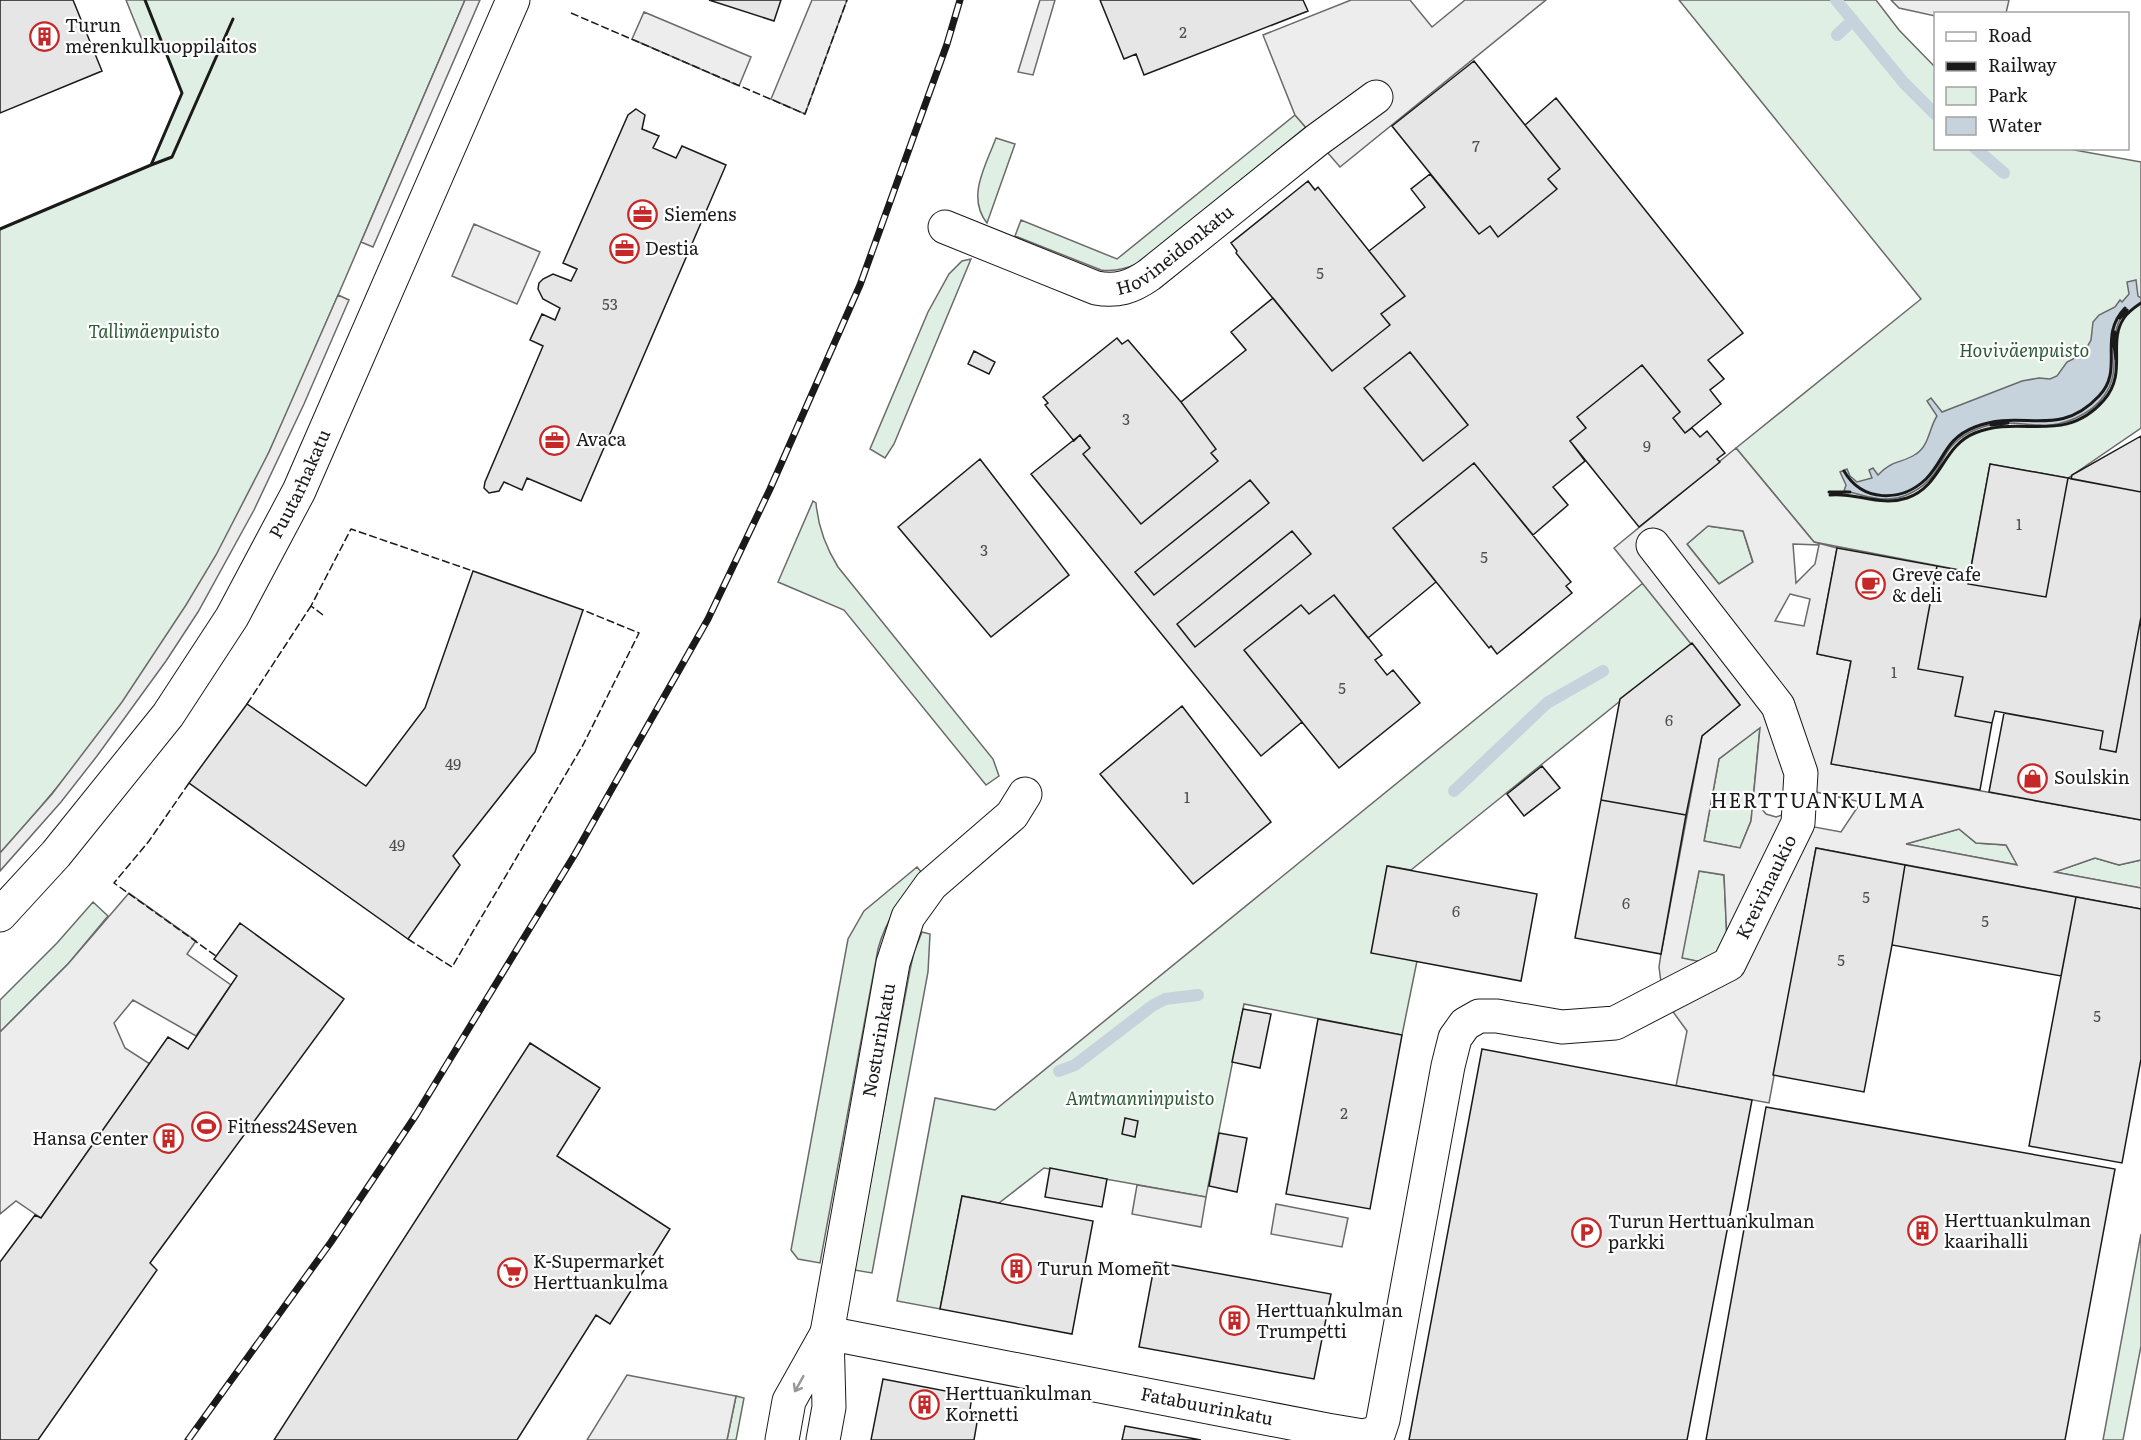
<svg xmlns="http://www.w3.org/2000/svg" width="2141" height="1440" font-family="Literata,serif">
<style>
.green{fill:#e0efe3;stroke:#6a6a6a;stroke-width:1.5}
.parking{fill:#ededed;stroke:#6a6a6a;stroke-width:1.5;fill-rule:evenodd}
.water{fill:#c6d2dc;stroke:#6a6a6a;stroke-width:1.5}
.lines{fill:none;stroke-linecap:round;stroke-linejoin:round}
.stream{stroke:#c6d2dc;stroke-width:12}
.building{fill:#e6e6e6;stroke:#1a1a1a;stroke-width:1.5}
.minor-casing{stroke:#1a1a1a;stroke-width:35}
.minor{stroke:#fff;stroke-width:33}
.rail-casing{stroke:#1a1a1a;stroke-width:7}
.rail{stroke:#fff;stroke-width:4.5;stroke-dasharray:14;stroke-linecap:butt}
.fence{stroke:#1a1a1a;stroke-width:1.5;stroke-dasharray:8 3;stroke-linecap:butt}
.wall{stroke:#1a1a1a;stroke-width:3}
.oneway{stroke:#989898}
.labels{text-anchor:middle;stroke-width:4.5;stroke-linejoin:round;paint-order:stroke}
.number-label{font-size:15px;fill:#4d4d4d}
.poi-label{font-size:18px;fill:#1a1a1a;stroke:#fff;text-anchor:start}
.street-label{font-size:18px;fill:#1a1a1a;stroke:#fff}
.park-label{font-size:18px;font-style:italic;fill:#2b5a34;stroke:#fff}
.neighbourhood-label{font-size:20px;letter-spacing:1.5px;fill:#1a1a1a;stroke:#fff}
</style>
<rect width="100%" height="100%" fill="#fff"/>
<path class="green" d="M 126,0 L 465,0 C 423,98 381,195 339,293 C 308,364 279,435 244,504 C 179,630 96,748 0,853 L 0,229 L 151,165 L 182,93 L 164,47 L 147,52 Z
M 1679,0 L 1876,0 L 1899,30 L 1935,67 L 1936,148 L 2069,149 L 2141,162 L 2141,428 L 2068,478 L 1990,464 L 1970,572 L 1814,542 L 1736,448 L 1921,299 Z
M 1295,115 L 1306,127 L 1139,263 C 1126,269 1115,272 1101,270 L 1015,236 L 1021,220 L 1117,259 Z
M 996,138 L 1015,144 L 987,223 C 966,197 986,165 996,138 Z
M 971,259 L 894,444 L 885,458 L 870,449 L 928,312 L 949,274 L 962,261 Z
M 813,501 L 816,503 C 818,527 825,546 838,567 L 993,759 L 999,776 L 986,785 L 844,610 L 778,582 Z
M 1708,526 L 1743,531 L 1753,563 L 1719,584 L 1687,544 Z
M 1643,583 L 1692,643 L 1411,870 L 1388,866 L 1417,961 L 1402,1035 L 1244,1004 L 1206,1197 L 1044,1168 L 999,1203 L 962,1196 L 940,1309 L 897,1301 L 935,1098 L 995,1110 Z
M 1760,727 L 1751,821 L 1740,848 L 1704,841 L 1719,759 Z
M 1959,829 L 1976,843 L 2006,845 L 2018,865 L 1905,844 Z
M 2095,858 L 2119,865 L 2141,860 L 2141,888 L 2054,872 Z
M 917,867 L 922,873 C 903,897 886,919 878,949 L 820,1263 L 798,1259 L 791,1250 L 848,939 L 864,911 Z
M 1699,871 L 1724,875 L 1727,941 L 1711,964 L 1681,958 Z
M 93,902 L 108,916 L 68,964 L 0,1032 L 0,1000 L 57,943 Z
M 922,932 L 930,934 L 928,972 L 872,1273 L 854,1270 L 910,970 L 914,952 Z
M 2141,1234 L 2141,1346 L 2123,1440 L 2103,1440 Z
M 736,1396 L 744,1398 L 736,1440 L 727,1440 Z"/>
<path class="parking" d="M 465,0 L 480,0 L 373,247 L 361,242 Z
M 812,0 L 847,0 L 805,114 L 771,99 Z
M 1040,0 L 1055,0 L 1033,75 L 1018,72 Z
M 1351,0 L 1410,0 L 1432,27 L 1465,0 L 1546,0 L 1340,167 L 1295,115 L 1263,35 Z
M 1891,0 L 2009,0 L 2006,13 L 1936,14 L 1935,16 L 1899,8 Z
M 644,12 L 751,57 L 739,86 L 632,39 Z
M 474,224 L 540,252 L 517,304 L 452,276 Z
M 338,295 L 349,300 L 304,404 L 254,510 L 198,612 L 166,661 L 97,756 L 61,802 L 0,871 L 0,853 L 52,794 L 122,702 L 186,605 L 216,555 L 269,452 Z
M 1736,448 L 1814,542 L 1837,548 L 1817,654 L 1851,661 L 1832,764 L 2141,820 L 2141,860 L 2119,865 L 2095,858 L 2055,872 L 2141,888 L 2141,909 L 1816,848 L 1769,1103 L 1676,1086 L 1687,1031 L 1663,998 L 1659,967 L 1661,954 L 1702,736 L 1740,705 L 1614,548 ZM 1708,526 L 1743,531 L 1753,562 L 1719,584 L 1687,544 ZM 1793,544 L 1819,545 L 1815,564 L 1796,583 ZM 1790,594 L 1810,599 L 1804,626 L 1775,621 ZM 1760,728 L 1751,821 L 1740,848 L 1704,841 L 1719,759 ZM 1816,792 L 1861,802 L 1841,832 L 1814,827 ZM 1772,793 L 1780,794 L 1784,799 L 1782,815 L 1776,817 L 1766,814 L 1761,808 L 1765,797 ZM 1959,829 L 1976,843 L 2006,845 L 2017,865 L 1906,844 ZM 1699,871 L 1724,875 L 1727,941 L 1711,964 L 1682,958 Z
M 129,893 L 196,941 L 187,954 L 231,985 L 196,1036 L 133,1000 L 114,1023 L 125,1048 L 150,1064 L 41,1218 L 16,1201 L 0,1214 L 0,1032 L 68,964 Z
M 1137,1185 L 1206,1197 L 1201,1227 L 1132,1214 Z
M 1276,1204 L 1348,1218 L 1342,1247 L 1271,1234 Z
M 627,1375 L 736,1396 L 727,1440 L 587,1440 Z"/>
<path class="water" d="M 2136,280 L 2138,296 L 2141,298 L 2141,303 L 2129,312 L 2126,310 C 2103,339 2125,367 2104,396 C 2091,414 2063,427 2040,425 C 2025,425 2011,421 1995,424 C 1979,427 1962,434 1951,447 C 1944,455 1941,465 1934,474 C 1923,489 1903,500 1884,499 C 1870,499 1857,493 1844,491 L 1846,485 L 1840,472 L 1847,469 L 1850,476 L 1857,482 L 1872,478 L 1869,470 L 1873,468 L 1878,475 C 1893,459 1901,464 1916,454 C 1929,446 1929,428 1937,416 L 1927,401 L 1931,398 L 1942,412 L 2022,381 L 2039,378 L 2050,379 L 2057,376 L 2067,362 L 2081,355 L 2087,347 L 2091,340 L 2093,322 L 2099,315 L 2115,307 L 2120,300 L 2122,302 L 2129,294 L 2127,282 Z"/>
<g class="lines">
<path class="stream" d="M 1836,0 L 1904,83 L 1936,115
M 1837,35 L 1853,20
M 1975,148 L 2004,173
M 1454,791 L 1547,703 L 1603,671
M 1059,1071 L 1075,1065 L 1152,1006 L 1165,999 L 1198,995"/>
</g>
<path class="building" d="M 0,0 L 73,0 L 102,71 L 0,113 Z
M 709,0 L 781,0 L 774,21 Z
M 1100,0 L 1303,0 L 1308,11 L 1144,75 L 1136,54 L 1124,59 Z
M 1474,61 L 1560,169 L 1548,179 L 1557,189 L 1498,237 L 1490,226 L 1479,234 L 1392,126 Z
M 1556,98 L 1743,333 L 1708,360 L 1724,379 L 1710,390 L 1721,404 L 1685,433 L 1673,418 L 1680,412 L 1642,365 L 1577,417 L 1586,428 L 1570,441 L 1585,461 L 1553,487 L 1568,505 L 1533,535 L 1474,463 L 1393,528 L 1436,582 L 1368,638 L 1334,595 L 1309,614 L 1301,605 L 1244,650 L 1302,722 L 1261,756 L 1031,474 L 1080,435 L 1090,448 L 1083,454 L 1141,524 L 1218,461 L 1211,453 L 1216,449 L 1181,402 L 1246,350 L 1231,332 L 1273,298 L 1332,371 L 1390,325 L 1381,314 L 1405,296 L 1369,251 L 1425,207 L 1411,189 L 1430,174 L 1479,234 L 1490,226 L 1498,237 L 1557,189 L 1548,179 L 1560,169 L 1525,125 Z
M 636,109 L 645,115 L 642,129 L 659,136 L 653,148 L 676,158 L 682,146 L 726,165 L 581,501 L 527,478 L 522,490 L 504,482 L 499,491 L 489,493 L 484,488 L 485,482 L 543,346 L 530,340 L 542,314 L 555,320 L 560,308 L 543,299 L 538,289 L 539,283 L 543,279 L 553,274 L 571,281 L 577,269 L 563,263 L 628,115 Z
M 1308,181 L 1315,190 L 1318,187 L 1405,296 L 1381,314 L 1390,325 L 1332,371 L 1236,253 L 1237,251 L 1231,243 Z
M 1117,338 L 1122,344 L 1128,340 L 1181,402 L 1216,449 L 1211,453 L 1218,461 L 1141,524 L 1083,454 L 1090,448 L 1080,435 L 1074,441 L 1045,405 L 1048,403 L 1043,397 Z
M 974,351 L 995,362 L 989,374 L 968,364 Z
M 1410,352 L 1468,425 L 1423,461 L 1364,388 Z
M 1642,365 L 1680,412 L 1673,418 L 1685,433 L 1692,428 L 1700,437 L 1707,431 L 1725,453 L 1717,459 L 1720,462 L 1639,527 L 1570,441 L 1586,428 L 1577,417 Z
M 2141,436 L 2141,492 L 2071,479 L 2072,475 Z
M 980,459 L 1069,575 L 991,637 L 898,527 Z
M 1474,463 L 1571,582 L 1566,586 L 1572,593 L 1497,654 L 1491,646 L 1489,648 L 1393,528 Z
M 1990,464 L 2068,478 L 2046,597 L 1968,584 Z
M 2068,478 L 2141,492 L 2141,617 L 2116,752 L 2100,749 L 2103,731 L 1995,711 L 1992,723 L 1955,716 L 1963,677 L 1918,669 L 1937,566 L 1970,572 L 1968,584 L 2046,597 Z
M 1250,480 L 1269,503 L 1154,595 L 1135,572 Z
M 1292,531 L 1311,554 L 1195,647 L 1177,624 Z
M 1837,548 L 1937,566 L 1918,669 L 1963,677 L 1955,716 L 1992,723 L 1980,790 L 1831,764 L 1851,661 L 1817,654 Z
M 473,571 L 583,610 L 535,752 L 453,856 L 460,865 L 408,939 L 189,783 L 247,704 L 366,786 L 425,708 Z
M 1334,595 L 1382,655 L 1375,660 L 1387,675 L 1393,670 L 1420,703 L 1339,768 L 1244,650 L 1301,605 L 1309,614 Z
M 2141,617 L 2141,820 L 1989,792 L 2004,713 L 2103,731 L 2100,749 L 2116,752 Z
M 1692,643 L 1740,705 L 1702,736 L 1686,815 L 1601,800 L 1620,699 Z
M 1182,706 L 1271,822 L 1193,884 L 1100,774 Z
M 1542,766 L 1560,788 L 1524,816 L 1507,794 Z
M 1601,800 L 1686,815 L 1661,954 L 1575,938 Z
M 1816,848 L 1905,865 L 1892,945 L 1864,1092 L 1773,1075 Z
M 1905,865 L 2076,897 L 2061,976 L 1892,945 Z
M 1387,866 L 1537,894 L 1521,981 L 1371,953 Z
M 2076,897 L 2141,909 L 2141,1059 L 2122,1163 L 2029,1146 Z
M 240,923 L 344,999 L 150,1263 L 157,1270 L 38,1440 L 0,1440 L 0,1262 L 35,1215 L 41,1218 L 168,1037 L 188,1049 L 237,976 L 214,959 Z
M 1243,1009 L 1271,1014 L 1260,1068 L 1232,1062 Z
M 1318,1019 L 1402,1035 L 1370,1209 L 1286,1194 Z
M 530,1043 L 600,1088 L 557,1156 L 670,1229 L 610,1324 L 596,1315 L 517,1440 L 274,1440 Z
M 1482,1049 L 1752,1100 L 1687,1440 L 1409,1440 Z
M 1766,1107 L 2115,1169 L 2065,1440 L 1706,1440 Z
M 1125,1118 L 1138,1121 L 1135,1137 L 1122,1134 Z
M 1219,1133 L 1247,1138 L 1237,1192 L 1209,1186 Z
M 1050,1168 L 1107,1179 L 1102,1207 L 1045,1197 Z
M 962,1196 L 1093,1221 L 1072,1334 L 940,1309 Z
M 1155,1262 L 1331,1294 L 1314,1379 L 1139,1347 Z
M 883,1379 L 972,1396 L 969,1416 L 978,1417 L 974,1440 L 871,1440 Z
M 1125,1426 L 1201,1440 L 1122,1440 Z"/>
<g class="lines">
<defs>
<g id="minor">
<path id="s1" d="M 945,227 L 1096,288 C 1117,292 1132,287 1149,275 L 1317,140 L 1376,97"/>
<path id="s2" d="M 0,915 L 56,854 L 168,715 L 232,617 L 299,491 L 513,0"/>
<path id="s3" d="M 827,1333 L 1327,1430 L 1363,1436 L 1379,1432 L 1383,1420 L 1390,1382 L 1448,1066 L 1455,1038 L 1465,1024 L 1479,1016 L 1497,1016 L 1562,1027 L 1615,1023 L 1729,964 L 1798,823 L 1801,773 L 1778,706 L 1653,545"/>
<path d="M 782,1440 L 789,1401 L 826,1335"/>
<path id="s4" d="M 823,1440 L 829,1407 L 827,1333 L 893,963 L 908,917 L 931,885 L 1012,815 L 1025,794"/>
</g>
</defs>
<use href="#minor" class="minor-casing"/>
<use href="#minor" class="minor"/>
<defs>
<path id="rail" d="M 188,1440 L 331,1242 L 416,1115 L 575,854 L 708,619 L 770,489 L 860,285 L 947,44 L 960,0"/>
</defs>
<use href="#rail" class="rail-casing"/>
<use href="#rail" class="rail"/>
<path class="fence" d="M 571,13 L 805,114 L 847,0
M 323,615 L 311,606 L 351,529 L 473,571
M 247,704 L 311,606
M 189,783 L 149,841 L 114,883 L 216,956
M 408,939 L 452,967 L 583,745 L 639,633 L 583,610"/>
<path class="wall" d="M 151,165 L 172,157 L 233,19
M 0,229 L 151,165 L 182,93 L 145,0
M 2120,318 L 2127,310
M 2115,332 L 2114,345 L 2116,359
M 1991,425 L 2008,423
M 1844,471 C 1862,502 1901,503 1926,479 C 1945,460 1944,439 1975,427 C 2022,408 2058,440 2099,396 C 2125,369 2097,337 2125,308
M 1829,492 L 1850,492
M 1830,495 C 1856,492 1880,507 1907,498 C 1942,486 1942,446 1975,433 C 2021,414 2064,446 2104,400 C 2128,372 2107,343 2124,318 C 2128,312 2135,307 2141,303"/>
</g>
<defs><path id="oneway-shaft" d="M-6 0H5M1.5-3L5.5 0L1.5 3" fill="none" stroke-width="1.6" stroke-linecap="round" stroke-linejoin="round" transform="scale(1.5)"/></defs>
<use class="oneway" href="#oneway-shaft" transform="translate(799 1384) rotate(119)"/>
<defs>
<symbol id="building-ring" viewBox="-11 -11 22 22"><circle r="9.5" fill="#fff" stroke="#c62828" stroke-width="1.5"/><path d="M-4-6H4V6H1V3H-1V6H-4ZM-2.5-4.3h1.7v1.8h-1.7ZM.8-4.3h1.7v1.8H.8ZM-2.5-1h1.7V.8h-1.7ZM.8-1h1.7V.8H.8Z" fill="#c62828"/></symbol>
<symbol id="office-ring" viewBox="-11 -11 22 22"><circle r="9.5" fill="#fff" stroke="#c62828" stroke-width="1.5"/><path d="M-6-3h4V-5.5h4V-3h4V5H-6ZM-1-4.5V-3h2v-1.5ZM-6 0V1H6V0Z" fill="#c62828"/></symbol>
<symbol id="cafe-ring" viewBox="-11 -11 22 22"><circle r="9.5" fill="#fff" stroke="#c62828" stroke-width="1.5"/><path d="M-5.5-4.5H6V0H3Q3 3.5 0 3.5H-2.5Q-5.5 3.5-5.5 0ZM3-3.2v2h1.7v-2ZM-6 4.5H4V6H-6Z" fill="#c62828"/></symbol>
<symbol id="shop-ring" viewBox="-11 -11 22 22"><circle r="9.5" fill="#fff" stroke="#c62828" stroke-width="1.5"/><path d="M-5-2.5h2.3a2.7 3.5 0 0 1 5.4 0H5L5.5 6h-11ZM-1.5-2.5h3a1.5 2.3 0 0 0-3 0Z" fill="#c62828"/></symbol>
<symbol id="stadium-ring" viewBox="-11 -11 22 22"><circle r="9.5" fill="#fff" stroke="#c62828" stroke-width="1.5"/><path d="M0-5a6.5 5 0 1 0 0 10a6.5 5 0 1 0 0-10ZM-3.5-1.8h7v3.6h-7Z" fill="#c62828"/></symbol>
<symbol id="parking-ring" viewBox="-11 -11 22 22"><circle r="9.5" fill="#fff" stroke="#c62828" stroke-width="1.5"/><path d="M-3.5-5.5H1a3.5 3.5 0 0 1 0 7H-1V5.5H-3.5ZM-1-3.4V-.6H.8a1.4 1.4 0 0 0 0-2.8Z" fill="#c62828"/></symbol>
<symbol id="supermarket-ring" viewBox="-11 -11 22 22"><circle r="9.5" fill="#fff" stroke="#c62828" stroke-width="1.5"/><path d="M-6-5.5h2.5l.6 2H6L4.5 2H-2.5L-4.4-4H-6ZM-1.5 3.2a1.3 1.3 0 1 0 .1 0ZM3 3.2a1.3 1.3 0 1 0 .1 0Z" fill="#c62828"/></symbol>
</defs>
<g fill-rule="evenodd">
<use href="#building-ring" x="28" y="20" width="33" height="33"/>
<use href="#office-ring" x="626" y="198" width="33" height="33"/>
<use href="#office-ring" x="608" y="232" width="33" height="33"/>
<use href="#office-ring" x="538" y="424" width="33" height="33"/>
<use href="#cafe-ring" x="1854" y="568" width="33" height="33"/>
<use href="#shop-ring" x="2016" y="762" width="33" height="33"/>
<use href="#stadium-ring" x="190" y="1110" width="33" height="33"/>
<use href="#building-ring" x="152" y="1122" width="33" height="33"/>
<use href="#building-ring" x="1906" y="1214" width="33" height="33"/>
<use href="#parking-ring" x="1570" y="1216" width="33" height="33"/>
<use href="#building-ring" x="1000" y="1252" width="33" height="33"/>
<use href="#supermarket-ring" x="496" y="1256" width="33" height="33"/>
<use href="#building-ring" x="1218" y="1304" width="33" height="33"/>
<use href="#building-ring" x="908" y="1388" width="33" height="33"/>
</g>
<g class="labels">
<g class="number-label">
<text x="1183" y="38">2</text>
<text x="1476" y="152">7</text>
<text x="1320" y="279">5</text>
<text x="610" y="310">53</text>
<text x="1126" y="425">3</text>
<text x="1647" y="452">9</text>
<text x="2019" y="530">1</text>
<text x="984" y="556">3</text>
<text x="1484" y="563">5</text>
<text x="1894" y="678">1</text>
<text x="1342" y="694">5</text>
<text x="1669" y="726">6</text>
<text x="453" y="770">49</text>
<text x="1187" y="803">1</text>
<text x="397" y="851">49</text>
<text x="1866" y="903">5</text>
<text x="1626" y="909">6</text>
<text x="1456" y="917">6</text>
<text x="1985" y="927">5</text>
<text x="1841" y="966">5</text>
<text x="2097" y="1022">5</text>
<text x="1344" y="1119">2</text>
</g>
<g class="poi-label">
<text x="65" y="32">Turun<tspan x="65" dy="21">merenkulkuoppilaitos</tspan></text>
<text x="664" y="221">Siemens</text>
<text x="645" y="255">Destia</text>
<text x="576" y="446">Avaca</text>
<text x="1892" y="581">Greve cafe<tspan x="1892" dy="21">&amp; deli</tspan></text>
<text x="2054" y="784">Soulskin</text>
<text x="227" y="1133">Fitness24Seven</text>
<text x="148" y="1145" text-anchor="end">Hansa Center</text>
<text x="1944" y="1227">Herttuankulman<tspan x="1944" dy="21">kaarihalli</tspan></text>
<text x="1608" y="1228">Turun Herttuankulman<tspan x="1608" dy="21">parkki</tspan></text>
<text x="533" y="1268">K-Supermarket<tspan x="533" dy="21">Herttuankulma</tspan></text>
<text x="1037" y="1275">Turun Moment</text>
<text x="1256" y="1317">Herttuankulman<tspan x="1256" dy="21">Trumpetti</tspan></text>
<text x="945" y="1400">Herttuankulman<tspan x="945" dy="21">Kornetti</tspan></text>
</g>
<g class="street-label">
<text dy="6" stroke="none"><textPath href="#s1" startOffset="254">Hovineidonkatu</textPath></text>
<text dy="6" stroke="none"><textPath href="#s2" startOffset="528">Puutarhakatu</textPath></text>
<text dy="6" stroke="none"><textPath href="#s3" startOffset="1348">Kreivinaukio</textPath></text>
<text dy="6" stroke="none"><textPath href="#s4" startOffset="405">Nosturinkatu</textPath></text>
<text dy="6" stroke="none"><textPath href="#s3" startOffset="387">Fatabuurinkatu</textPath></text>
</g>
<g class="park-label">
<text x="154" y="338">Tallimäenpuisto</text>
<text x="2024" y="357">Hoviväenpuisto</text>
<text x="1140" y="1105">Amtmanninpuisto</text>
</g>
<g class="neighbourhood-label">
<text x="1818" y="808">HERTTUANKULMA</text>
</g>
</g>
<rect x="1934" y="12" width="195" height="138" fill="#ffffff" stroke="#a3a3a3" stroke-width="1.5"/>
<rect x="1946" y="32" width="30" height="9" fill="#ffffff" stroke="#a3a3a3" stroke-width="1.5"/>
<text x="1988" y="42" font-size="18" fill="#1a1a1a">Road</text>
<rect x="1946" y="62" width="30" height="9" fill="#1a1a1a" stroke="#a3a3a3" stroke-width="1.5"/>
<text x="1988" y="72" font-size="18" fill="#1a1a1a">Railway</text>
<rect x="1946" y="87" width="30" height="18" fill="#e0efe3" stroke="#a3a3a3" stroke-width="1.5"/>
<text x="1988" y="102" font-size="18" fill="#1a1a1a">Park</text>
<rect x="1946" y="117" width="30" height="18" fill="#c6d2dc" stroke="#a3a3a3" stroke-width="1.5"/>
<text x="1988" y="132" font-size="18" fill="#1a1a1a">Water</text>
</svg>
